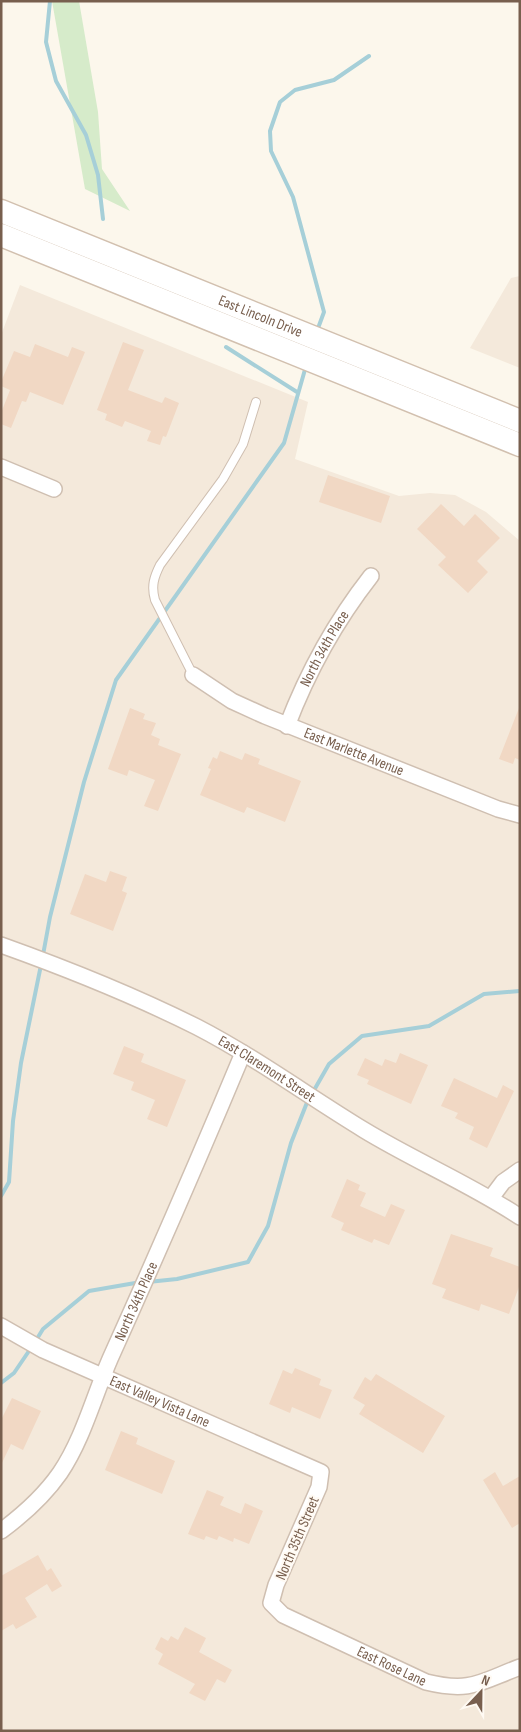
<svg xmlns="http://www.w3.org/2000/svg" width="521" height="1732" font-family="'Sofia Sans Condensed',sans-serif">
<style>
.residential{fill:#f4e9db}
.green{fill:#d6ebca}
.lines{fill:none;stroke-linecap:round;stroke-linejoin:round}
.stream{stroke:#a6cfd8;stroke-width:4}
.building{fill:#f1d8c4}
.service-casing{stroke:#cfbfb1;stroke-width:10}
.minor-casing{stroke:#cfbfb1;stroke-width:18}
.secondary-casing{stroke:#d2c0af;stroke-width:25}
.service{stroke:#fff;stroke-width:8}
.minor{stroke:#fff;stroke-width:15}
.secondary{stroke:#fff;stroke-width:22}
.labels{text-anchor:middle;stroke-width:4;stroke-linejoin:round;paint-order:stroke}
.street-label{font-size:15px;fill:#785f4e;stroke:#fffaf3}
</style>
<rect width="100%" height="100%" fill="#fcf7ec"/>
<path class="residential" d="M 520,276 L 520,368 L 470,348 L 511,278 Z
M 20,285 L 308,402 L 295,459 L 399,496 L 430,493 L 455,495 L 486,512 L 520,541 L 520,1731 L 1,1731 L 1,335 Z"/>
<path class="green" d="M 52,1 L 79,1 L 98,112 L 102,169 L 130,211 L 85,189 Z"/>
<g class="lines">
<path class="stream" d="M 50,1 L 46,42 L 56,81 L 86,135 L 98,175 L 103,219
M 317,331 L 324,312 L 293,197 L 271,151 L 270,131 L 280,102 L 295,90 L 334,80 L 369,56
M 226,347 L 297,392
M 43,955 L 50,917 L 84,782 L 116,680 L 284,443 L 306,366
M 313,1092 L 329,1064 L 362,1036 L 429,1026 L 484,994 L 520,991
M 1,1196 L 9,1182 L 13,1121 L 21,1063 L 41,965
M 148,1282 L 177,1279 L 248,1262 L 268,1226 L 291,1143 L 308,1100
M 35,1342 L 43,1329 L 89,1291 L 141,1282
M 1,1383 L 14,1373 L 31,1348"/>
</g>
<path class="building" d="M 123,342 L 144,350 L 128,390 L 162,403 L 165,397 L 179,403 L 166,437 L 163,436 L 160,445 L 147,441 L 151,431 L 125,421 L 122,427 L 105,420 L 107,414 L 97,410 Z
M 35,344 L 68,357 L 72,347 L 85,352 L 63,405 L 30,392 L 26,402 L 22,401 L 11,428 L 1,424 L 1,413 L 10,390 L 1,386 L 1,382 L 14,351 L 30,357 Z
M 328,475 L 390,496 L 381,523 L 319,502 Z
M 441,504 L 464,526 L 475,514 L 500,538 L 477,561 L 488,572 L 468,593 L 438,565 L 446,557 L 417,529 Z
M 130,708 L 145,714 L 143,719 L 156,723 L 151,735 L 160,739 L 158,745 L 181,754 L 158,811 L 144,806 L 155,780 L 129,770 L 127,776 L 108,769 Z
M 519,708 L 520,760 L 515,758 L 513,764 L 499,759 Z
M 220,751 L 242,760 L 245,753 L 260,759 L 258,764 L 301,781 L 285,822 L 247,807 L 244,813 L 200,795 L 211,769 L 208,768 L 213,757 L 217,759 Z
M 110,871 L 127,877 L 122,891 L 127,893 L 113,931 L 70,914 L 85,874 L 106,882 Z
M 124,1046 L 144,1054 L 141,1062 L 186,1080 L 167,1127 L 147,1119 L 155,1100 L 131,1090 L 134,1082 L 113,1074 Z
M 400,1053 L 428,1065 L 411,1104 L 367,1084 L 369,1080 L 357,1075 L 365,1058 L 382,1066 L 385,1059 L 396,1063 Z
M 454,1078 L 497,1098 L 503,1085 L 514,1091 L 487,1148 L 469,1139 L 474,1127 L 455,1118 L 458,1113 L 441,1106 Z
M 347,1179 L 360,1185 L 358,1190 L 366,1193 L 360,1206 L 385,1217 L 391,1204 L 405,1210 L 389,1245 L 374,1239 L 372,1243 L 341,1230 L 344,1223 L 331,1217 Z
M 451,1234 L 493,1248 L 490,1256 L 520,1267 L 520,1284 L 509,1314 L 481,1304 L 479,1311 L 442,1298 L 446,1289 L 432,1284 Z
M 295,1368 L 321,1379 L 319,1385 L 332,1390 L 320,1419 L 292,1407 L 290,1413 L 269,1404 L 283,1370 L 292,1374 Z
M 376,1374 L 445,1416 L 423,1453 L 359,1414 L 365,1405 L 353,1398 L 365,1377 L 371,1381 Z
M 12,1398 L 41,1411 L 23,1450 L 11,1444 L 1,1465 L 1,1420 Z
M 121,1431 L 138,1438 L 136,1444 L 175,1461 L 162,1494 L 105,1470 Z
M 495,1472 L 503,1486 L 520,1476 L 520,1523 L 512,1528 L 483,1480 Z
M 207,1490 L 224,1497 L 220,1505 L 241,1514 L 245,1503 L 263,1511 L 249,1544 L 234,1538 L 233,1542 L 219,1536 L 217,1540 L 206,1536 L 204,1540 L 188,1534 Z
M 38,1555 L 47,1571 L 51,1568 L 62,1586 L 52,1592 L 47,1584 L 25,1598 L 37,1617 L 16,1629 L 13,1624 L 1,1631 L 1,1576 Z
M 185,1627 L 206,1638 L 199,1652 L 232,1670 L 225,1683 L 217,1679 L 205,1701 L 189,1693 L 195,1684 L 158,1664 L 163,1654 L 155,1649 L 161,1637 L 168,1641 L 171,1636 L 178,1640 Z"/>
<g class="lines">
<defs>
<path id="service" d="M 193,675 L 155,600 C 151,586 154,577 160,565 L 223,479 L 243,444 L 256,402"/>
<g id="minor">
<path d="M 1,467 L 54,489"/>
<path id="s1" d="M 193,675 L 232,701 L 265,716 L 498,809 L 520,815"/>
<path id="s2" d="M 287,726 C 308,671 335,622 371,576"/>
<path id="s3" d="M 1,945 C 68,969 133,995 197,1027 C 255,1057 308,1096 364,1130 C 415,1161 470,1184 520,1217"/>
<path d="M 491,1198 L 503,1182 L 520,1170"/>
<path id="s4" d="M 1,1326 L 43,1350 L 321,1472 L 319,1487 L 276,1585 L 271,1603 L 283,1615 L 426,1682 C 471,1693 480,1682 520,1667"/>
<path id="s5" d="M 1,1531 C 24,1514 44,1496 60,1473 C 83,1439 94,1396 110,1359 C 156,1257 200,1156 243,1053"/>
</g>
<g id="secondary">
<path id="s6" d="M 1,211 L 520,421"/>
<path d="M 1,235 L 520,445"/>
</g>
</defs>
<use href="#service" class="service-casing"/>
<use href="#minor" class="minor-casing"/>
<use href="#secondary" class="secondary-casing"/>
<use href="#service" class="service"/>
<use href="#minor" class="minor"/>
<use href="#secondary" class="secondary"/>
</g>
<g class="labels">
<g class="street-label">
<text dy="5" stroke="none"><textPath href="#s6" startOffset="280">East Lincoln Drive</textPath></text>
<text dy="5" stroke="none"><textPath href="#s2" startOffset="86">North 34th Place</textPath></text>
<text dy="5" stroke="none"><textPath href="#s1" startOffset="179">East Marlette Avenue</textPath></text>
<text dy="5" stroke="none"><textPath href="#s3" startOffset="294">East Claremont Street</textPath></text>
<text dy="5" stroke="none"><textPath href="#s5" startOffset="271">North 34th Place</textPath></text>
<text dy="5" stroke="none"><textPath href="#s4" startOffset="176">East Valley Vista Lane</textPath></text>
<text transform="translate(297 1538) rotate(-67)" y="5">North 35th Street</text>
<text dy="5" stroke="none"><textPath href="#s4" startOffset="630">East Rose Lane</textPath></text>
</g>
</g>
<rect width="521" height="1732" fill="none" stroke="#785f4e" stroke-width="5"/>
<g transform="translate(481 1692) rotate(22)" stroke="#fffaf3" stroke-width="4" paint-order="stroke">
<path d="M0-4L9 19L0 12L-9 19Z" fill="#785f4e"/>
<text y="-8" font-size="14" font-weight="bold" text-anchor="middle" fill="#785f4e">N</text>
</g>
</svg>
